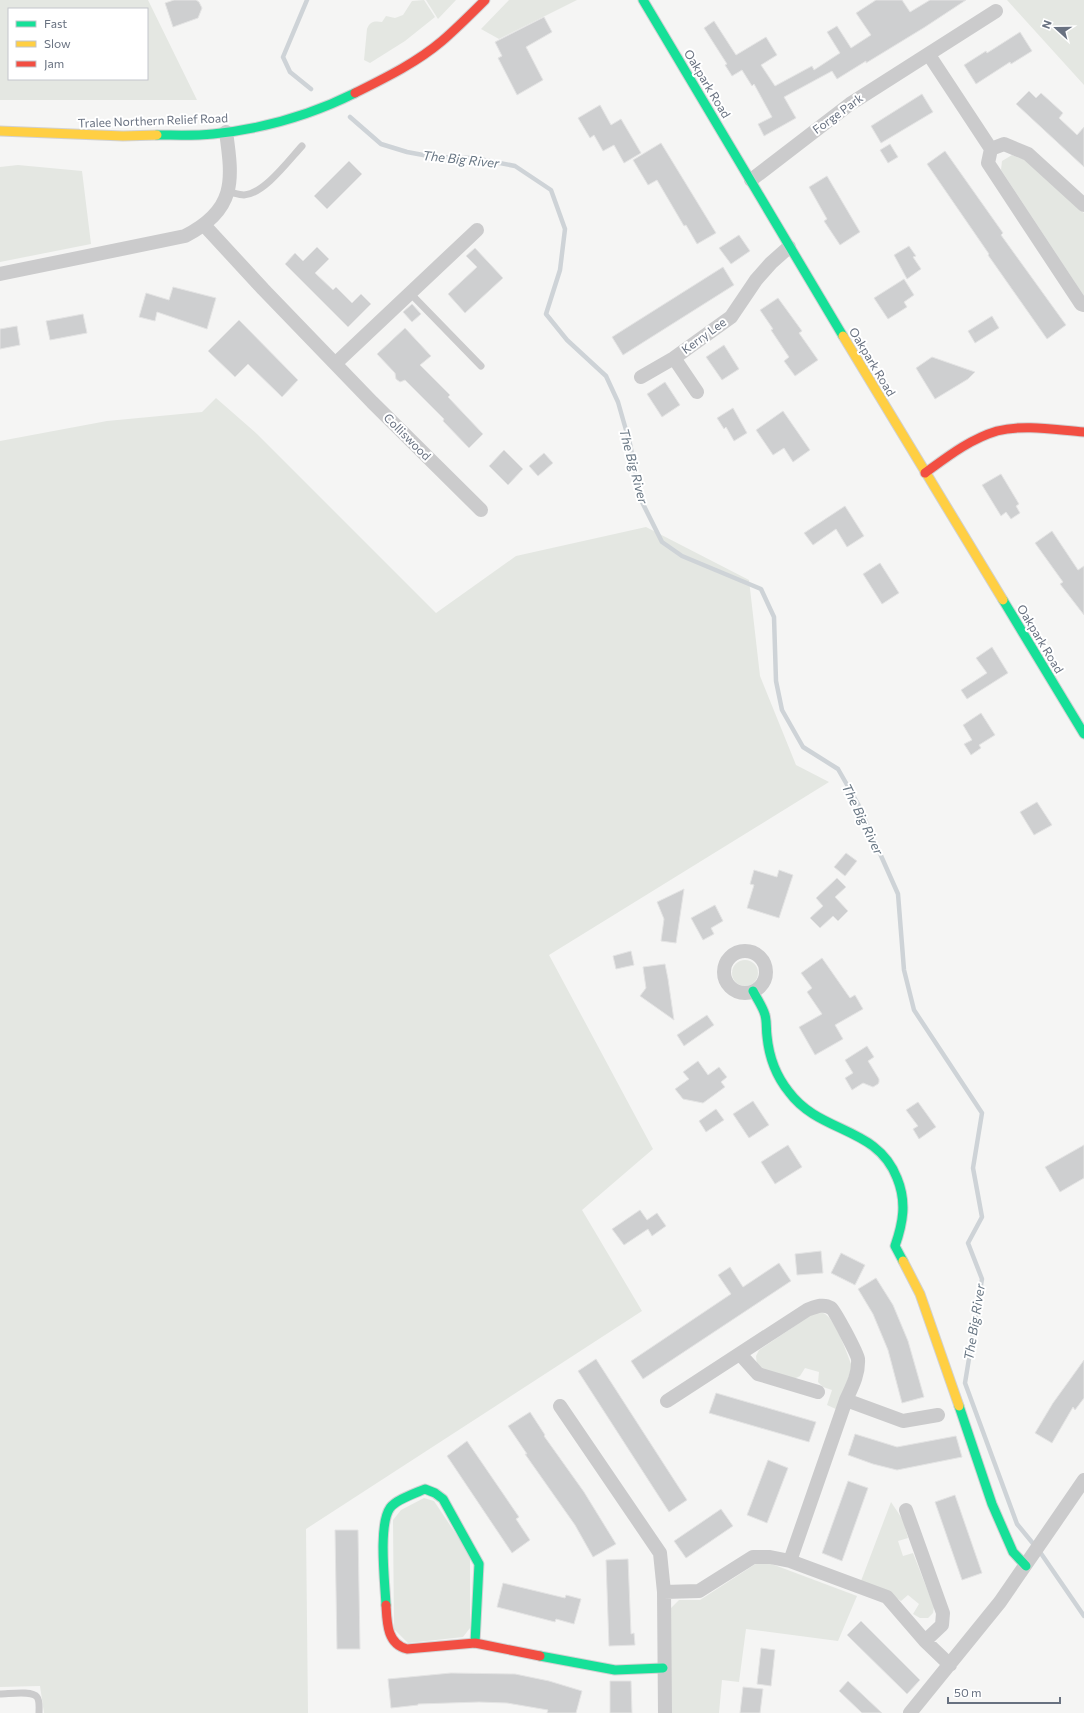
<svg xmlns="http://www.w3.org/2000/svg" width="1084" height="1713" font-family="Commissioner,sans-serif">
<style>
.green{fill:#e4e7e2;fill-rule:evenodd}
.lines{fill:none;stroke-linecap:round;stroke-linejoin:round}
.stream{stroke:#ced3d7;stroke-width:4.5}
.building{fill:#cecfd0;stroke:#e4e4e4}
.fast-casing{stroke:#d1d1d2;stroke-width:11}
.slow-casing{stroke:#d1d1d2;stroke-width:11}
.jam-casing{stroke:#d1d1d2;stroke-width:11}
.lane{stroke:#cbcbcc;stroke-width:7}
.street{stroke:#cbcbcc;stroke-width:14}
.fast{stroke:#16e098;stroke-width:9}
.slow{stroke:#ffcf43;stroke-width:9}
.jam{stroke:#f24e42;stroke-width:9}
.labels{text-anchor:middle;stroke-width:4;stroke-linejoin:round;paint-order:stroke}
.street-label{font-size:12px;fill:#687180;stroke:#fff}
.water-label{font-size:13px;font-style:italic;fill:#697784;stroke:#fff}
</style>
<rect width="100%" height="100%" fill="#f5f5f4"/>
<path class="green" d="M 0,0 L 148,0 L 197,100 L 0,100 ZM 9,9 L 147,9 L 147,79 L 9,79 Z
M 424,0 L 435,17 L 405,41 L 370,63 L 364,60 L 367,29 C 370,21 375,21 382,22 L 386,16 L 395,18 L 403,15 L 412,1 Z
M 426,0 L 456,0 L 438,19 Z
M 509,0 L 577,0 L 499,39 L 481,29 Z
M 1007,0 L 1084,0 L 1084,85 Z
M 1012,155 L 1026,160 L 1084,213 L 1084,296 L 1001,170 L 1002,161 Z
M 18,165 L 82,171 L 91,244 L 0,262 L 0,167 Z
M 216,398 L 257,434 L 436,613 L 516,556 L 646,527 L 749,580 L 760,676 L 796,765 L 829,782 L 549,955 L 653,1149 L 582,1210 L 642,1311 L 306,1529 L 308,1713 L 44,1713 L 40,1686 L 0,1687 L 0,441 L 107,421 L 202,412 Z
M732 973a13 13 0 1 1 26 0a13 13 0 1 1-26 0Z
M 814,1313 C 817,1313 821,1312 823,1313 C 835,1317 847,1354 852,1366 L 838,1410 L 827,1405 L 832,1390 L 823,1387 L 818,1382 L 819,1372 L 805,1368 L 800,1376 L 794,1379 L 763,1371 L 757,1365 L 756,1356 L 759,1350 Z
M 424,1498 L 434,1501 L 470,1555 L 470,1628 L 463,1637 L 408,1643 L 394,1629 L 393,1520 L 401,1510 Z
M 891,1502 L 903,1520 L 908,1538 L 898,1541 L 903,1556 L 913,1553 L 934,1607 L 933,1613 L 928,1618 L 920,1618 L 913,1614 L 919,1604 L 908,1595 L 901,1601 L 881,1588 L 861,1581 Z
M 757,1563 L 769,1563 L 857,1596 L 838,1641 L 746,1629 L 739,1682 L 722,1680 L 719,1713 L 671,1713 L 670,1609 L 679,1600 L 700,1600 Z"/>
<g class="lines">
<path class="stream" d="M 307,0 L 283,57 L 290,72 L 311,89
M 350,117 L 381,144 L 407,152 L 434,157 L 474,158 L 515,166 L 551,190 L 565,229 L 560,270 L 546,314 L 567,340 L 606,376 L 618,402 L 630,444 L 641,500 L 662,542 L 682,556 L 761,589 L 774,617 L 776,681 L 782,710 L 803,747 L 838,769 L 858,804 L 898,894 L 904,970 L 914,1010 L 982,1113 L 973,1168 L 982,1217 L 968,1243 L 982,1279 L 965,1383 L 1017,1524 L 1040,1552 L 1084,1616"/>
</g>
<path class="building" d="M 174,0 L 196,0 L 199,2 L 202,8 L 198,18 L 173,27 L 165,3 Z
M 876,0 L 902,0 L 910,12 L 930,0 L 966,0 L 925,27 L 866,63 L 866,61 L 837,79 L 832,71 L 784,97 L 796,118 L 764,136 L 758,124 L 772,117 L 754,84 L 752,86 L 742,70 L 732,76 L 725,65 L 727,64 L 704,28 L 714,21 L 736,55 L 766,37 L 777,55 L 761,65 L 775,86 L 812,66 L 814,70 L 840,53 L 827,32 L 837,26 L 851,48 L 871,35 L 856,13 Z
M 544,17 L 552,32 L 526,47 L 543,80 L 517,95 L 498,58 L 502,56 L 495,42 Z
M 1020,32 L 1032,51 L 1011,64 L 1010,62 L 976,84 L 964,65 L 986,51 L 987,53 Z
M 1029,91 L 1036,98 L 1041,93 L 1051,102 L 1063,113 L 1059,118 L 1077,135 L 1084,127 L 1084,167 L 1016,104 Z
M 922,94 L 933,112 L 881,143 L 871,126 Z
M 600,105 L 611,125 L 621,119 L 641,153 L 624,163 L 614,145 L 603,151 L 594,135 L 590,138 L 578,118 Z
M 661,143 L 716,233 L 697,244 L 686,225 L 684,226 L 657,180 L 648,185 L 633,160 Z
M 890,144 L 898,157 L 888,163 L 880,150 Z
M 945,151 L 1003,233 L 1001,235 L 1066,325 L 1047,339 L 988,255 L 989,254 L 927,164 Z
M 349,161 L 362,174 L 327,209 L 314,196 Z
M 827,176 L 860,232 L 840,245 L 824,221 L 827,219 L 809,187 Z
M 739,235 L 750,251 L 731,264 L 719,248 Z
M 909,246 L 916,256 L 913,257 L 921,269 L 907,279 L 894,255 Z
M 317,247 L 329,259 L 315,273 L 333,290 L 336,287 L 352,303 L 361,294 L 371,304 L 348,327 L 285,264 L 295,253 L 303,261 Z
M 475,248 L 503,278 L 465,313 L 448,294 L 477,267 L 466,256 Z
M 723,267 L 734,285 L 623,355 L 612,337 Z
M 904,279 L 914,295 L 904,302 L 907,307 L 888,319 L 874,298 Z
M 173,287 L 216,298 L 207,329 L 157,312 L 155,321 L 139,317 L 146,293 L 169,300 Z
M 778,298 L 802,331 L 799,333 L 818,360 L 795,376 L 784,361 L 789,357 L 771,330 L 773,329 L 760,310 Z
M 412,304 L 421,314 L 412,322 L 403,312 Z
M 83,314 L 87,333 L 50,340 L 46,321 Z
M 992,316 L 999,328 L 975,343 L 968,331 Z
M 239,320 L 298,380 L 282,397 L 248,364 L 235,377 L 208,351 Z
M 17,326 L 20,345 L 0,349 L 0,329 Z
M 405,328 L 431,356 L 420,365 L 450,395 L 448,397 L 483,434 L 469,448 L 443,421 L 444,419 L 405,380 L 400,382 L 396,379 L 395,373 L 377,354 Z
M 724,345 L 739,369 L 722,380 L 706,357 Z
M 932,357 L 975,372 L 968,379 L 935,399 L 916,368 Z
M 665,382 L 680,405 L 662,417 L 647,394 Z
M 733,408 L 747,433 L 734,441 L 726,427 L 724,429 L 717,418 Z
M 783,411 L 810,450 L 793,462 L 784,448 L 773,455 L 756,430 Z
M 504,450 L 523,469 L 508,485 L 489,466 Z
M 544,453 L 553,463 L 538,476 L 529,466 Z
M 1001,474 L 1019,504 L 1016,506 L 1020,513 L 1011,519 L 1006,512 L 1001,516 L 982,485 Z
M 845,506 L 864,536 L 847,547 L 836,529 L 813,545 L 804,533 Z
M 1052,531 L 1078,570 L 1084,566 L 1084,615 L 1060,584 L 1063,582 L 1035,543 Z
M 880,563 L 899,593 L 882,604 L 863,574 Z
M 992,647 L 1008,673 L 967,699 L 961,690 L 987,673 L 976,658 Z
M 981,713 L 995,735 L 979,745 L 981,748 L 971,755 L 964,744 L 972,740 L 963,725 Z
M 1037,802 L 1052,825 L 1034,835 L 1020,812 Z
M 846,853 L 857,861 L 845,876 L 834,867 Z
M 754,870 L 777,877 L 779,870 L 793,875 L 779,918 L 747,908 L 754,885 L 750,884 Z
M 837,878 L 846,887 L 835,897 L 848,911 L 838,921 L 833,916 L 820,928 L 810,918 L 823,906 L 816,898 Z
M 684,889 L 676,943 L 661,941 L 664,919 L 657,902 Z
M 715,905 L 723,921 L 711,928 L 714,934 L 703,940 L 691,918 Z
M 631,951 L 634,965 L 616,969 L 613,956 Z
M 822,958 L 850,998 L 855,995 L 863,1009 L 835,1025 L 843,1039 L 815,1055 L 799,1027 L 822,1014 L 807,992 L 812,988 L 801,973 Z
M 665,964 L 668,979 L 674,1020 L 640,996 L 646,988 L 643,967 Z
M 707,1015 L 714,1025 L 684,1046 L 677,1035 Z
M 867,1046 L 874,1057 L 868,1061 L 879,1079 L 879,1082 L 878,1084 L 873,1087 L 863,1083 L 852,1090 L 845,1078 L 853,1073 L 845,1060 Z
M 698,1061 L 708,1075 L 719,1067 L 727,1077 L 721,1082 L 725,1087 L 703,1103 L 683,1099 L 675,1089 L 689,1079 L 683,1072 Z
M 753,1101 L 769,1125 L 749,1138 L 733,1114 Z
M 918,1102 L 936,1127 L 919,1139 L 913,1129 L 918,1126 L 906,1110 Z
M 716,1109 L 724,1120 L 706,1132 L 699,1121 Z
M 788,1145 L 802,1167 L 775,1184 L 761,1162 Z
M 1084,1145 L 1084,1178 L 1060,1192 L 1045,1167 Z
M 640,1210 L 647,1220 L 657,1213 L 666,1226 L 652,1236 L 648,1229 L 624,1245 L 612,1229 Z
M 821,1251 L 823,1273 L 797,1275 L 795,1254 Z
M 841,1253 L 865,1265 L 855,1285 L 831,1273 Z
M 779,1263 L 791,1281 L 643,1379 L 631,1361 L 731,1294 L 718,1275 L 730,1267 L 743,1287 Z
M 876,1278 L 893,1305 L 908,1341 L 924,1397 L 902,1403 L 888,1350 L 873,1314 L 858,1289 Z
M 596,1359 L 687,1500 L 669,1512 L 578,1371 Z
M 1084,1360 L 1084,1398 L 1075,1410 L 1073,1407 L 1052,1443 L 1035,1433 L 1053,1403 Z
M 716,1393 L 816,1422 L 809,1442 L 709,1413 Z
M 530,1412 L 545,1435 L 544,1436 L 584,1492 L 616,1544 L 593,1557 L 575,1525 L 525,1454 L 527,1454 L 508,1426 Z
M 855,1434 L 897,1447 L 956,1436 L 962,1457 L 897,1470 L 873,1464 L 848,1455 Z
M 467,1441 L 519,1517 L 516,1519 L 530,1540 L 512,1553 L 447,1456 Z
M 768,1460 L 788,1468 L 767,1523 L 747,1515 Z
M 848,1481 L 868,1488 L 842,1561 L 822,1553 Z
M 955,1495 L 982,1573 L 962,1580 L 935,1502 Z
M 721,1509 L 733,1526 L 686,1558 L 674,1541 Z
M 335,1530 L 358,1530 L 360,1649 L 337,1649 Z
M 628,1559 L 631,1634 L 634,1633 L 635,1645 L 609,1646 L 606,1560 Z
M 503,1583 L 565,1598 L 566,1595 L 581,1599 L 574,1624 L 556,1619 L 555,1622 L 497,1607 Z
M 861,1621 L 920,1680 L 907,1694 L 847,1635 Z
M 761,1648 L 775,1650 L 771,1686 L 757,1684 Z
M 451,1673 L 515,1674 L 549,1681 L 582,1691 L 576,1713 L 547,1713 L 548,1710 L 507,1703 L 479,1702 L 418,1704 L 418,1705 L 391,1708 L 388,1679 Z
M 610,1681 L 631,1681 L 632,1713 L 610,1713 Z
M 848,1681 L 882,1713 L 862,1713 L 839,1691 Z
M 743,1687 L 763,1689 L 760,1713 L 740,1713 Z"/>
<g class="lines">
<defs>
<path id="fast" d="M 643,0 L 843,336
M 157,135 C 175,135 194,136 213,134 C 261,129 311,115 355,93
M 1003,600 L 1084,734
M 753,991 C 757,999 763,1007 765,1015 C 767,1022 766,1029 767,1036 C 769,1057 776,1076 789,1092 C 820,1134 877,1126 897,1178 C 907,1202 903,1223 895,1246 L 903,1261
M 959,1406 L 992,1504 L 1013,1552 L 1026,1566
M 386,1605 C 385,1583 378,1525 390,1508 C 395,1500 416,1493 425,1489 L 435,1493 L 443,1499 L 479,1564 L 475,1643
M 540,1656 L 615,1670 L 663,1668"/>
<path id="slow" d="M 0,131 L 123,136 L 157,135
M 843,336 L 1003,600
M 903,1261 L 920,1294 L 959,1406"/>
<path id="jam" d="M 355,93 C 385,78 416,63 442,41 C 457,28 471,14 485,0
M 925,473 C 947,457 970,439 997,431 C 1025,424 1056,430 1084,432
M 386,1605 C 387,1623 387,1644 407,1649 L 475,1643 L 540,1656"/>
</defs>
<use href="#fast" class="fast-casing"/>
<use href="#slow" class="slow-casing"/>
<use href="#jam" class="jam-casing"/>
<path class="lane" d="M 229,192 C 234,193 239,195 244,195 C 264,194 289,160 302,146
M 410,293 L 481,366
M 0,1694 C 9,1694 32,1690 37,1697 C 40,1701 39,1708 39,1713"/>
<path class="street" d="M 929,55 L 991,149 L 1004,144 L 1028,154 L 1084,205
M 991,149 L 988,163 L 1081,304 L 1084,305
M 751,180 L 850,104 L 996,11
M 204,225 L 263,289 L 372,402 L 481,510
M 0,274 L 185,236 C 236,210 233,181 226,132
M 674,358 L 697,392
M 336,363 L 477,230
M 641,377 L 674,358 L 731,317 L 756,280 L 771,263 L 789,247
M724 972a21 21 0 1 1 42 0a21 21 0 1 1-42 0Z
M 740,1354 L 758,1374 L 818,1392
M 846,1400 L 903,1421 L 938,1415
M 667,1401 L 807,1310 C 815,1307 823,1303 831,1308 C 835,1311 857,1353 858,1359 C 859,1374 852,1387 846,1400 L 790,1561
M 560,1406 L 660,1553 L 664,1592 L 665,1713
M 906,1510 L 943,1613 L 942,1625 L 925,1641
M 664,1592 L 699,1591 L 753,1557 L 770,1557 L 790,1561 L 887,1597 L 925,1641 L 950,1665
M 910,1713 L 1000,1602 L 1084,1480"/>
<use href="#fast" class="fast"/>
<use href="#slow" class="slow"/>
<use href="#jam" class="jam"/>
</g>
<g class="labels">
<g class="street-label">
<text transform="translate(707 84) rotate(59)" y="4">Oakpark Road</text>
<text transform="translate(838 114) rotate(-36)" y="4">Forge Park</text>
<text transform="translate(153 121) rotate(-2)" y="4">Tralee Northern Relief Road</text>
<text transform="translate(704 336) rotate(-36)" y="4">Kerry Lee</text>
<text transform="translate(872 362) rotate(59)" y="4">Oakpark Road</text>
<text transform="translate(407 437) rotate(45)" y="4">Colliswood</text>
<text transform="translate(1040 639) rotate(59)" y="4">Oakpark Road</text>
</g>
<g class="water-label">
<text transform="translate(461 159) rotate(6)" y="5">The Big River</text>
<text transform="translate(634 466) rotate(75)" y="5">The Big River</text>
<text transform="translate(863 819) rotate(64)" y="5">The Big River</text>
<text transform="translate(974 1322) rotate(-81)" y="5">The Big River</text>
</g>
</g>
<rect x="8" y="8" width="140" height="72" fill="#ffffff" stroke="#c3c6cc"/>
<rect x="16" y="21" width="20" height="6" fill="#16e098" stroke="#c3c6cc"/>
<text x="44" y="28" font-size="12" fill="#687180">Fast</text>
<rect x="16" y="41" width="20" height="6" fill="#ffcf43" stroke="#c3c6cc"/>
<text x="44" y="48" font-size="12" fill="#687180">Slow</text>
<rect x="16" y="61" width="20" height="6" fill="#f24e42" stroke="#c3c6cc"/>
<text x="44" y="68" font-size="12" fill="#687180">Jam</text>
<g transform="translate(1056 28) rotate(291)" stroke="#ffffff" stroke-width="3" paint-order="stroke">
<path d="M0-3L7 15L0 10L-7 15Z" fill="#687180"/>
<text y="-6" font-size="11" font-weight="bold" text-anchor="middle" fill="#687180">N</text>
</g>
<path d="M948 1697v6h112v-6" fill="none" stroke="#687180" stroke-width="2"/>
<text x="954" y="1697" font-size="12" fill="#687180" stroke="#ffffff" stroke-width="3" paint-order="stroke">50 m</text>
</svg>
